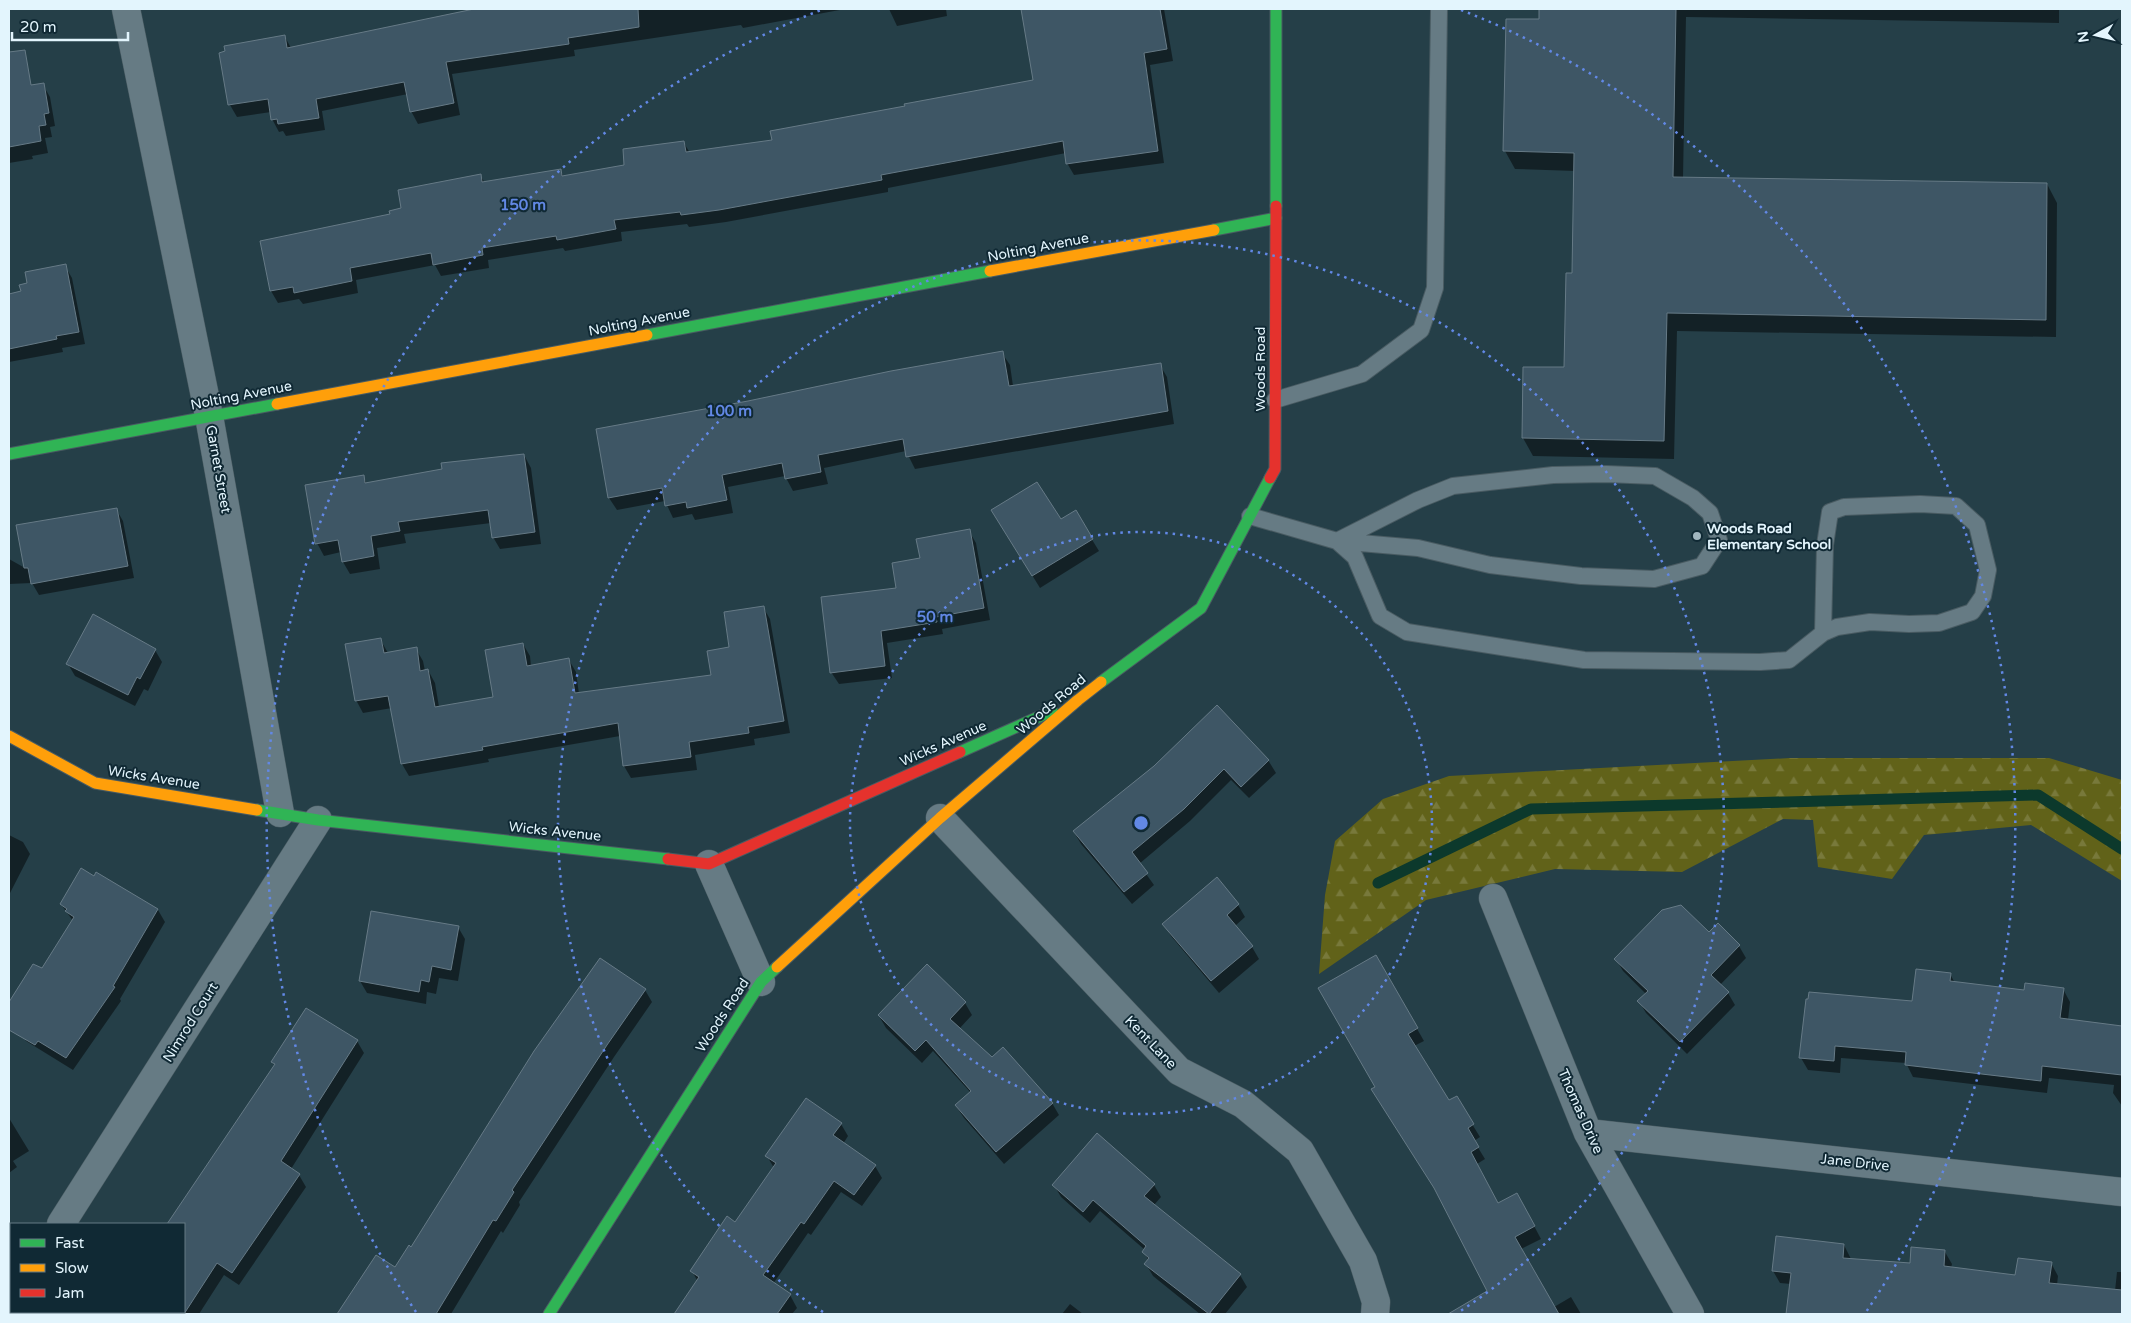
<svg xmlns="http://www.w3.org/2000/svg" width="2131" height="1323" font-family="'Varela Round',sans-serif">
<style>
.forest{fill:url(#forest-firs)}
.shadow{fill:#0007}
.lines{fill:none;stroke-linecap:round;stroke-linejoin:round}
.stream{stroke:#0c392c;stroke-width:11}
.building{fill:#3e5665;stroke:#667a86}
.lane-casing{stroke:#495b62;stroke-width:18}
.street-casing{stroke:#495b62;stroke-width:29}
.fast-casing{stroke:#495b62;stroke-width:13}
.slow-casing{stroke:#495b62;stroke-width:13}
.jam-casing{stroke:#495b62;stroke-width:13}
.lane{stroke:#667b84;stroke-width:16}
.street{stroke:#667b84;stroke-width:28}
.fast{stroke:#30b455;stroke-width:11}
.slow{stroke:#ff9f0a;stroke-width:11}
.jam{stroke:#e5322d;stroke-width:11}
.ring{fill:none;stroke:#6288e5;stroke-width:2.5;stroke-dasharray:2.5 5}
.poi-dot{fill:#a0b5be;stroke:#102934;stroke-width:2}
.labels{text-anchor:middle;stroke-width:4;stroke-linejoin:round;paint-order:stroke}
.street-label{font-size:14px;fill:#e3f5fd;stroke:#102934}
.poi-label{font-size:14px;font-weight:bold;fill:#e3f5fd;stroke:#102934;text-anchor:start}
.centre{fill:#6288e5;stroke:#102934;stroke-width:2.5}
.ring-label{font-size:15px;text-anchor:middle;font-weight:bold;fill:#6288e5;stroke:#102934;stroke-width:4;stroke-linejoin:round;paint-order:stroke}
</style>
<defs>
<pattern id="forest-firs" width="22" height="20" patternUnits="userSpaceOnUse" patternTransform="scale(1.25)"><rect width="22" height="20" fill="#616219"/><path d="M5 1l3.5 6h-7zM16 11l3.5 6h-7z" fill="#78793b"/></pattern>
</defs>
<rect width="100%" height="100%" fill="#253f48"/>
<path class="forest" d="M 1790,758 L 2049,758 L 2122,780 L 2122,881 L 2031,825 L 1924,835 L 1892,879 L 1818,867 L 1813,820 L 1783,819 L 1682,872 L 1555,869 L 1426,900 L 1319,974 L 1325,895 L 1335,841 L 1383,799 L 1449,776 Z"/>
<path class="shadow" d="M 480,9 L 845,9 L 743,28 L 741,25 L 574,50 L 575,56 L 452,74 L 460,115 L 418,124 L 411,111 L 408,94 L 322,111 L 325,130 L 286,136 L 283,131 L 279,132 L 272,119 L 271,112 L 237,117 L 230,105 L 220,54 L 285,37 L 291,48 Z
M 889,9 L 946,9 L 947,16 L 897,26 Z
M 1084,9 L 1164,9 L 1173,61 L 1150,65 L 1164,163 L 1074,175 L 1067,163 L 1066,153 L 888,188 L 888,192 L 726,222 L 689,227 L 687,224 L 621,232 L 622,241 L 565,251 L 563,248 L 488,260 L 489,268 L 441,276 L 435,265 L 356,280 L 358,293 L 303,304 L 299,299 L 278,303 L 271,291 L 261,242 L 392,215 L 480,175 L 485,183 L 560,170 L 564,177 L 626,166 L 684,143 L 690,153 L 774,141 L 906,107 L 1035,81 L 1088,27 Z
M 1541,9 L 2059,9 L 2059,23 L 1686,17 L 1683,178 L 2047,184 L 2057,203 L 2056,337 L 1677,331 L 1674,459 L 1533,456 L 1523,438 L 1524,368 L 1566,369 L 1573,275 L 1575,171 L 1515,169 L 1505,151 L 1540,20 Z
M 43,85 L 50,97 L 55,126 L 50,127 L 52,137 L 45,138 L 48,153 L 32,156 L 33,159 L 9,163 L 9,87 Z
M 65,266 L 72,278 L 85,344 L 62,348 L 63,352 L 9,362 L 9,295 L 22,292 Z
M 1002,353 L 1010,365 L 1013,386 L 1160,365 L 1167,377 L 1174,424 L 915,469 L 906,451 L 824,468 L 828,484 L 793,491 L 785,476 L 728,487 L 733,513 L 695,520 L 692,514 L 673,518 L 665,501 L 617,510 L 609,498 L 597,430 Z
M 524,455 L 531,468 L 541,544 L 500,549 L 493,537 L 491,523 L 404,534 L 406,543 L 377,548 L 380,569 L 350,574 L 343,562 L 341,552 L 324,556 L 317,543 L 363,476 L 367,484 Z
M 116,509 L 123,521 L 134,578 L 39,595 L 32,583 L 9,584 L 9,559 L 25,568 Z
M 1075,512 L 1099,551 L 1040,588 L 1000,523 L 1060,521 Z
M 969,531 L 976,543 L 990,620 L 942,629 L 943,634 L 887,643 L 892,678 L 839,684 L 831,672 L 922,559 Z
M 763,607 L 770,619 L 790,733 L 754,739 L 755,745 L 695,755 L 697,770 L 631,778 L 624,766 L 620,736 L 488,759 L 489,762 L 409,776 L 402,764 L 392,708 L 363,713 L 356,700 L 380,639 L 388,653 L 416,649 L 423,661 L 425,671 L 428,670 L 435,683 L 439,707 L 494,698 L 523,644 L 530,656 L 531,666 L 569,660 L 576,672 L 579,694 L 712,676 L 731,648 Z
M 155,650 L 162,662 L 148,691 L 144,689 L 135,706 L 75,676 L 68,664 Z
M 1268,760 L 1276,773 L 1249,798 L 1231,780 L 1190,821 L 1139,864 L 1154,885 L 1132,904 L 1081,844 L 1074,832 L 1155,767 Z
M 9,835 L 23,842 L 30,854 L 9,895 Z
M 97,873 L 158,910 L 165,922 L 120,999 L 121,1001 L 73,1070 L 26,1041 L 23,1036 L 9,1028 L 9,1005 L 34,965 L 42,970 L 73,921 L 61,904 Z
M 1217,879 L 1238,905 L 1245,917 L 1235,926 L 1252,947 L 1259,959 L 1219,993 L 1171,936 L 1164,924 Z
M 1718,924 L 1739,946 L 1746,958 L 1720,985 L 1728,993 L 1735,1005 L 1687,1054 L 1646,1013 L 1639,1001 L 1646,994 L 1623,971 L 1616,959 L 1709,934 Z
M 458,927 L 465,939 L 458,981 L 439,978 L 436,994 L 427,992 L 426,1004 L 367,993 L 360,981 Z
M 1376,957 L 1424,1041 L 1414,1046 L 1449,1102 L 1456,1098 L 1480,1137 L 1474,1141 L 1485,1159 L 1477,1164 L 1498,1204 L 1524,1207 L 1541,1239 L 1521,1249 L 1554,1307 L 1571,1297 L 1581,1314 L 1501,1314 L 1497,1308 L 1438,1194 L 1376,1087 Z
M 1950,974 L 1955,983 L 2025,991 L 2063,989 L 2070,1002 L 2068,1020 L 2121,1027 L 2122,1025 L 2122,1106 L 2113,1093 L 2114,1085 L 2049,1078 L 2047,1093 L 1913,1077 L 1906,1063 L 1841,1058 L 1840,1073 L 1808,1070 L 1801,1058 L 1913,1003 Z
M 645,990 L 652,1002 L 614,1057 L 519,1202 L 520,1205 L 503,1233 L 501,1231 L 451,1314 L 339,1314 L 377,1256 L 395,1268 Z
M 965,1003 L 972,1015 L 959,1029 L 992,1059 L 1052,1103 L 1059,1115 L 1004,1164 L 964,1118 L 956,1106 L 971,1093 L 933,1051 L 922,1063 L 886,1028 L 879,1016 Z
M 357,1041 L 364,1053 L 291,1169 L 299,1175 L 306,1187 L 239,1285 L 224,1275 L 199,1314 L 111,1314 L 112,1312 L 184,1312 L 184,1224 L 169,1224 L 275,1066 L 273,1062 Z
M 9,1118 L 29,1151 L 13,1161 L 17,1167 L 9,1173 Z
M 841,1124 L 848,1136 L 843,1144 L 875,1166 L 882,1178 L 862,1206 L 841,1192 L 811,1235 L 808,1233 L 773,1284 L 790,1295 L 797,1308 L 792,1314 L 682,1314 L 679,1309 L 698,1282 L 692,1271 L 736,1223 L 774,1168 L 767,1156 Z
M 1054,1185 L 1154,1185 L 1161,1197 L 1154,1205 L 1240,1275 L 1247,1287 L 1225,1314 L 1200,1314 L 1153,1276 L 1146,1264 L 1149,1261 L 1144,1252 L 1145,1250 L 1100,1211 L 1090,1223 L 1061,1197 Z
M 1844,1245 L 1851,1259 L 1911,1265 L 1945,1252 L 1952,1264 L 1951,1268 L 2016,1277 L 2051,1263 L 2058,1276 L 2057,1285 L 2115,1291 L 2117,1272 L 2122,1272 L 2122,1314 L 1787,1314 L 1791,1284 L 1780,1283 L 1773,1271 Z
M 1070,1304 L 1083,1314 L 1062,1314 Z"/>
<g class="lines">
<path class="stream" d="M 1378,883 L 1531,809 L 2038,795 L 2122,849"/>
</g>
<path class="building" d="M 474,9 L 638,9 L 639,27 L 568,38 L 569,44 L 446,62 L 454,103 L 410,112 L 404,82 L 316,99 L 319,118 L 278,124 L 277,119 L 271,120 L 268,99 L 228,105 L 219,53 L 225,51 L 224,46 L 285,35 L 287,48 Z
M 1021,9 L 1160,9 L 1167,49 L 1144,53 L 1158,151 L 1066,164 L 1063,141 L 881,175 L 882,180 L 719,210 L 681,215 L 680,212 L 614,220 L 616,229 L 557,240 L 556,236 L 482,248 L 483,255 L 433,265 L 431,253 L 350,268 L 352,281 L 294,293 L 293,287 L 270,291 L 260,241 L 390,214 L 389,211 L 401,208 L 398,190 L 481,174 L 482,182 L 561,169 L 562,176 L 624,165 L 623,149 L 684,141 L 686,152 L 772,140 L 770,131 L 905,106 L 904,104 L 1033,80 Z
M 1539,9 L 1676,9 L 1673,177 L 2047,183 L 2046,320 L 1667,313 L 1664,441 L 1522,438 L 1523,367 L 1564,367 L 1566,273 L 1572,273 L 1574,153 L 1503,151 L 1506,19 L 1539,19 Z
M 25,50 L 31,85 L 44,83 L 49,113 L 44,114 L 46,125 L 39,126 L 41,141 L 9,147 L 9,52 Z
M 66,264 L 79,332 L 56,336 L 57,339 L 9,349 L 9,294 L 21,291 L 19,285 L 27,283 L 25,272 Z
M 1003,351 L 1009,386 L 1161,363 L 1168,411 L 906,457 L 903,439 L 818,455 L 821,472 L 785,479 L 782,463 L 722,475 L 727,500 L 687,508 L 686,502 L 665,506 L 662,488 L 608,498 L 596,429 L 748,401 L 891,371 Z
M 524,454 L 535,532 L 492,538 L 488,510 L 398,522 L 400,531 L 371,536 L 374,556 L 342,562 L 338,540 L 315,544 L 305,485 L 364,475 L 365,483 L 442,469 L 441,463 Z
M 1037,482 L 1061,519 L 1076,510 L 1093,539 L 1032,576 L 991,510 Z
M 117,508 L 128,566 L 31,584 L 28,568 L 24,568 L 16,525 Z
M 970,529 L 984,608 L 936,617 L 937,622 L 881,631 L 885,666 L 830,673 L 821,597 L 896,588 L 892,563 L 920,558 L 916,539 Z
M 764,606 L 784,721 L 748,727 L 749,733 L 689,742 L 691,757 L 623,766 L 618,723 L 482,747 L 483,750 L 401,764 L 388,696 L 355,701 L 345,644 L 381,638 L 384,653 L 417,647 L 420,671 L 428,669 L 435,707 L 493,697 L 485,650 L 523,643 L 527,666 L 569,658 L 575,693 L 711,675 L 707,651 L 729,647 L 724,612 Z
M 93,614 L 156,649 L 140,679 L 137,677 L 128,695 L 66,664 Z
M 1217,705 L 1269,760 L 1241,787 L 1224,769 L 1184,809 L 1132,852 L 1148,873 L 1124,892 L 1073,831 L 1154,766 Z
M 81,868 L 94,876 L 96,872 L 158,909 L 113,986 L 115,987 L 66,1058 L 38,1041 L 35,1045 L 9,1030 L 9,1002 L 33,964 L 42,968 L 74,917 L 65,911 L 67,909 L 60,904 Z
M 1217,877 L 1239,904 L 1227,915 L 1253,946 L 1211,981 L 1162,924 Z
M 1681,905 L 1709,932 L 1718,923 L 1740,945 L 1711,975 L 1729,992 L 1680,1042 L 1637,1001 L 1648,991 L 1614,959 L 1662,910 Z
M 371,911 L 459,926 L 451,970 L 432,966 L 429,982 L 421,980 L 419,992 L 359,981 Z
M 1376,955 L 1418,1028 L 1408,1034 L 1449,1100 L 1457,1096 L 1474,1124 L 1468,1128 L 1479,1147 L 1471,1152 L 1498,1203 L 1517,1193 L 1535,1226 L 1515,1237 L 1559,1314 L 1448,1314 L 1487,1291 L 1434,1188 L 1371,1089 L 1375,1087 L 1318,988 Z
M 600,958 L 646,989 L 607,1045 L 512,1190 L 514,1192 L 496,1221 L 493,1220 L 436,1314 L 337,1314 L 376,1255 L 395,1267 L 409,1245 L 411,1247 L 534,1051 Z
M 927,964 L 966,1002 L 950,1019 L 992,1057 L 1003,1047 L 1053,1103 L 996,1152 L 955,1105 L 971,1091 L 926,1040 L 915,1051 L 878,1015 Z
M 1916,969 L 1951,973 L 1950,981 L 2024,990 L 2025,983 L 2064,988 L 2060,1018 L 2122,1026 L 2122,1075 L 2042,1066 L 2041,1081 L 1905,1065 L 1906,1052 L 1835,1046 L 1834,1061 L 1799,1058 L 1806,999 L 1808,999 L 1809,992 L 1912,1001 Z
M 306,1008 L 358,1040 L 281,1161 L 300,1174 L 232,1273 L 217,1263 L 184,1314 L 184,1224 L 167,1224 L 275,1064 L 271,1062 Z
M 806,1098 L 842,1123 L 833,1135 L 876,1165 L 854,1195 L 834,1181 L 804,1224 L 801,1222 L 763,1275 L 791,1294 L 777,1314 L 674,1314 L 699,1277 L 690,1271 L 727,1216 L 735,1222 L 776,1163 L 765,1156 Z
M 1097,1133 L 1155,1184 L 1144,1196 L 1241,1274 L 1209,1314 L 1144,1264 L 1149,1258 L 1142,1252 L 1146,1246 L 1093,1200 L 1083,1212 L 1052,1185 Z
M 1776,1236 L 1844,1244 L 1843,1258 L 1910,1263 L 1911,1247 L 1945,1250 L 1944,1266 L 2015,1275 L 2018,1258 L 2052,1262 L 2049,1283 L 2122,1290 L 2122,1314 L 1786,1314 L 1791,1273 L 1772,1271 Z"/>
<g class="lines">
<defs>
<path id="lane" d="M 1275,400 L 1362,374 L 1421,330 L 1435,288 L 1439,9
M 1606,474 L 1655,476 L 1693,498 L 1710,513 L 1719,540 L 1702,566 L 1654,579 L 1581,576 L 1490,565 L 1418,548 L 1337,541 L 1418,500 L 1453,486 L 1553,475 Z
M 1250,516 L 1337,541 L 1355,557 L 1380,616 L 1407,632 L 1584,660 L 1760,662 L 1789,660 L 1823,633 L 1837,627 L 1870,622 L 1909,624 L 1939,623 L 1972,612 L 1983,596 L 1988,570 L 1977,525 L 1956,506 L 1920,504 L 1844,507 L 1830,512 L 1825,545 L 1823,633"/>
<path id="street" d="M 126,9 L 209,416 L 280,813
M 940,818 L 1179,1071 L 1243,1104 L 1300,1151 L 1363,1261 L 1376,1302 L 1375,1314
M 709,864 L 761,982
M 1493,898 L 1588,1133 L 1690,1314
M 1588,1133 L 2122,1192
M 61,1224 L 318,820
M 9,1281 L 11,1280"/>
<path id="fast" d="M 1276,206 L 1276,9
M 1214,230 L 1276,218
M 647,335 L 990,271
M 9,454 L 277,404
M 1101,682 L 1201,608 L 1270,478
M 960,752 L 1052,711
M 257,810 L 318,820 L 668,859
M 549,1314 L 761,982 L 777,967"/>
<path id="slow" d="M 990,271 L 1214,230
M 277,404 L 647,335
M 9,736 L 95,783 L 257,810
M 777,967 L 940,818 L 1078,700 L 1101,682"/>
<path id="jam" d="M 1270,478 L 1275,469 L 1276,206
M 668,859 L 709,864 L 960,752"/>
</defs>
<use href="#lane" class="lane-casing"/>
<use href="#street" class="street-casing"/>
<use href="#fast" class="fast-casing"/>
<use href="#slow" class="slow-casing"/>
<use href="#jam" class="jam-casing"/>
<use href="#lane" class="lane"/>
<use href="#street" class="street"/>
<use href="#fast" class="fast"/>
<use href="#slow" class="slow"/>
<use href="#jam" class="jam"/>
</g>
<g class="ring">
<circle cx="1141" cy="823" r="291"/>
<path d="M823 1312A583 583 0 1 1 1459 1312"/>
<path d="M416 1312A874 874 0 0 1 821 10M1461 10A874 874 0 0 1 1866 1312"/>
</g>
<circle class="poi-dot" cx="1697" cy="536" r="5"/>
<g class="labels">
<g class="street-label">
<text transform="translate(1038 247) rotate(-11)" y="5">Nolting Avenue</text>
<text transform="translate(639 321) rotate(-11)" y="5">Nolting Avenue</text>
<text transform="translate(1260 369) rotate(-90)" y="5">Woods Road</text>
<text transform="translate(241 395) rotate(-11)" y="5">Nolting Avenue</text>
<text transform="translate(219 469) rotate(80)" y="5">Garnet Street</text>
<text transform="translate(1051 704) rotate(-40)" y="5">Woods Road</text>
<text transform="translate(943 743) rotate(-24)" y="5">Wicks Avenue</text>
<text transform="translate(154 777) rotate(9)" y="5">Wicks Avenue</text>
<text transform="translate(555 831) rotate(6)" y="5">Wicks Avenue</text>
<text transform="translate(722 1015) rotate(-57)" y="5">Woods Road</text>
<text transform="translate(190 1022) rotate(-58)" y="5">Nimrod Court</text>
<text transform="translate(1151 1042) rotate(46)" y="5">Kent Lane</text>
<text transform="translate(1581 1111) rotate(66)" y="5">Thomas Drive</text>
<text transform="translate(1855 1162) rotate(6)" y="5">Jane Drive</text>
</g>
<g class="poi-label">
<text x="1707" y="533">Woods Road<tspan x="1707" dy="16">Elementary School</tspan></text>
</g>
</g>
<circle cx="1141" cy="823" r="8" class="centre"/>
<g class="ring-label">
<text x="523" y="210">150 m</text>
<text x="729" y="416">100 m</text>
<text x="935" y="622">50 m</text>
</g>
<rect width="2131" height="1323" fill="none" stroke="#e3f5fd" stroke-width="20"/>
<rect x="10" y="1223" width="175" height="90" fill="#102934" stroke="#647b84"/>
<rect x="20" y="1239" width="25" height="8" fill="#30b455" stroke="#647b84"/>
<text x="55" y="1248" font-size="15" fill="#e3f5fd">Fast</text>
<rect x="20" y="1264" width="25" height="8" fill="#ff9f0a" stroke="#647b84"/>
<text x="55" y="1273" font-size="15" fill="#e3f5fd">Slow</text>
<rect x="20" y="1289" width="25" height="8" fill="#e5322d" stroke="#647b84"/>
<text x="55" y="1298" font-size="15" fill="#e3f5fd">Jam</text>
<g transform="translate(2096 35) rotate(262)" stroke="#102934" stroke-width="4" paint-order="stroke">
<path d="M0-4L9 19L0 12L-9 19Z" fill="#e3f5fd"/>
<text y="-8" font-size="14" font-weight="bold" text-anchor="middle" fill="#e3f5fd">N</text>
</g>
<path d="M12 32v8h116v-8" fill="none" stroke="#e3f5fd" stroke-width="2.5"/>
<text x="20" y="32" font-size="15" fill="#e3f5fd" stroke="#102934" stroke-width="4" paint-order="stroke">20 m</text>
</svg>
